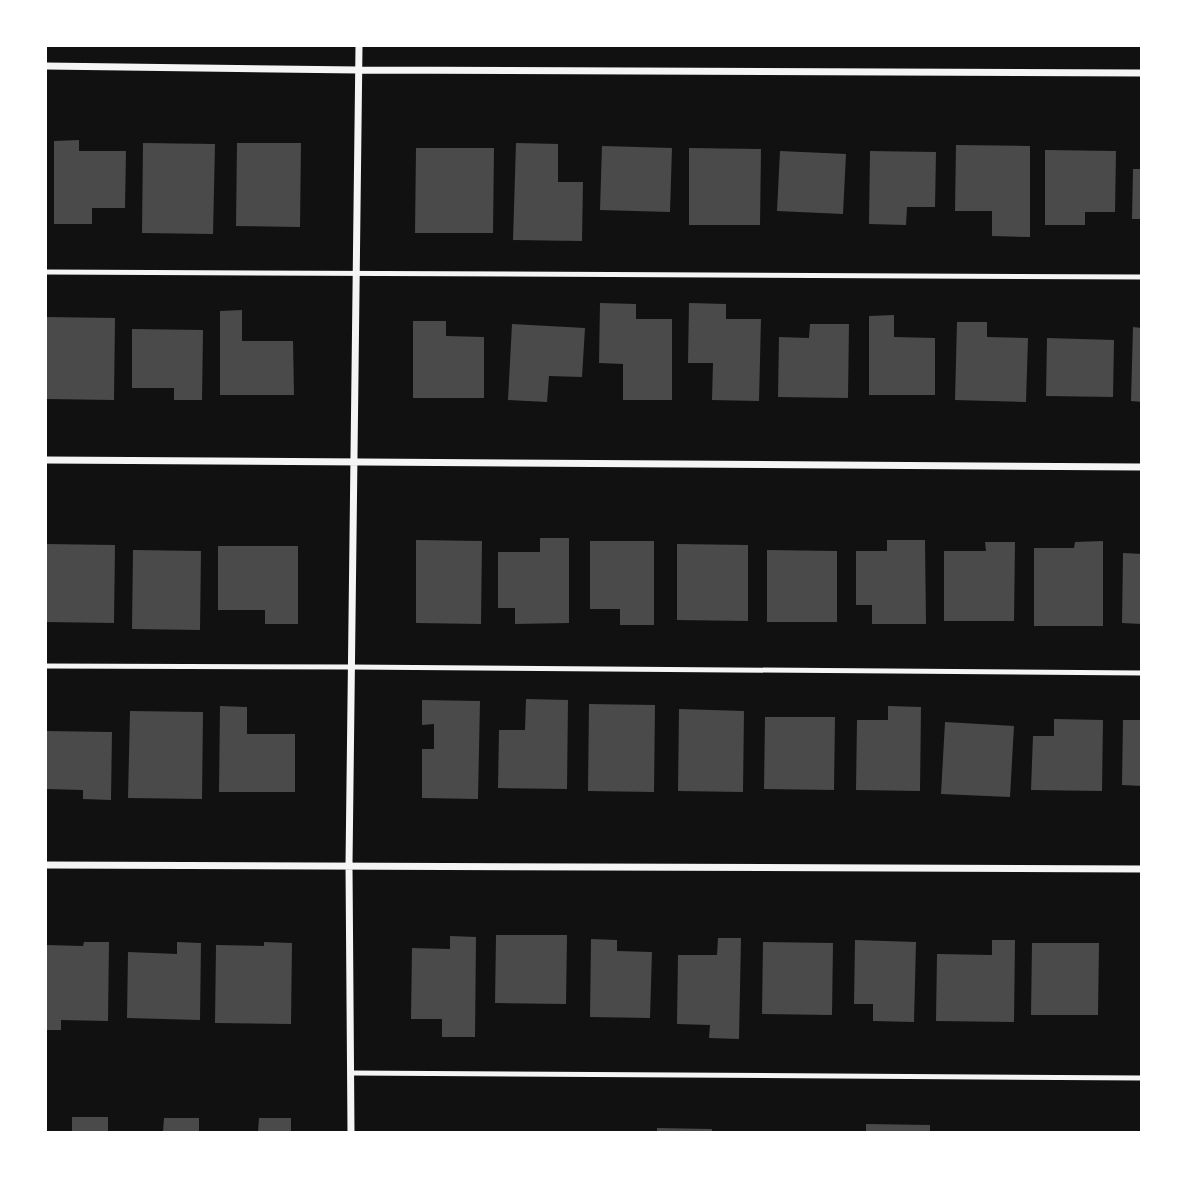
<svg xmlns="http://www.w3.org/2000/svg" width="1187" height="1178" font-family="Barlow,sans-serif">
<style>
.building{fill:#4a4a4a}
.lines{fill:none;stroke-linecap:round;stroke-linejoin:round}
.service{stroke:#f5f5f5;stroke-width:5}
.minor{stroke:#f5f5f5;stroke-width:7}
</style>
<rect width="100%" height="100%" fill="#111"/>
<path class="building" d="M 79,140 L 79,151 L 126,151 L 125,208 L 92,208 L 92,224 L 54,224 L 54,141 Z
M 143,143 L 215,144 L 213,234 L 142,233 Z
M 237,143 L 301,143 L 300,227 L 236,226 Z
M 516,143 L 558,144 L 558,182 L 583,182 L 582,241 L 513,240 Z
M 956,145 L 1030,146 L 1030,237 L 992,236 L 992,211 L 955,211 Z
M 602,146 L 672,148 L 670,212 L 600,210 Z
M 416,148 L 494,148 L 493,233 L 415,233 Z
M 689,148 L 761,149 L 760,225 L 689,225 Z
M 1045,150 L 1116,151 L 1115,212 L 1085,212 L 1085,225 L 1045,225 Z
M 780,151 L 846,154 L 843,214 L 777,211 Z
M 870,151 L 936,152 L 935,207 L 907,207 L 906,225 L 869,224 Z
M 1133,169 L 1142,169 L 1142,219 L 1132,219 Z
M 600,303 L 636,304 L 636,319 L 672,319 L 672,400 L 623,400 L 623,364 L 599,363 Z
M 689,303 L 726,304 L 726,319 L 761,319 L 759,401 L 712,400 L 713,363 L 688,363 Z
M 242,310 L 242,341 L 293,341 L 294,395 L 220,395 L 220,311 Z
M 894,315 L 894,337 L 935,338 L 935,395 L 869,395 L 869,316 Z
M 46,317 L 115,318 L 114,400 L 46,399 Z
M 413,321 L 446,321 L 446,336 L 484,337 L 484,398 L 413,398 Z
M 957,322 L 987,322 L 987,337 L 1028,338 L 1026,402 L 955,400 Z
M 512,324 L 585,328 L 582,377 L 549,376 L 547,402 L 508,400 Z
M 810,324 L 849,324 L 848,398 L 778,397 L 779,337 L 809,338 Z
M 1133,327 L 1142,328 L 1142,402 L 1131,401 Z
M 132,329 L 203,330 L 202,400 L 174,400 L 174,388 L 132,388 Z
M 1047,338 L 1114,340 L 1113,397 L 1046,396 Z
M 540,538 L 569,538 L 569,623 L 515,624 L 515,608 L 498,608 L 498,552 L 540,552 Z
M 416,540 L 482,541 L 481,624 L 416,623 Z
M 887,540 L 925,540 L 926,624 L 872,624 L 872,605 L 856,605 L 856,551 L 887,551 Z
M 590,541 L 654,541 L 654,625 L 620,625 L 620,609 L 590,609 Z
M 1103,541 L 1103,626 L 1034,626 L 1034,548 L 1074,548 L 1075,542 Z
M 985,542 L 1015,542 L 1014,621 L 944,621 L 944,551 L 986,551 Z
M 46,544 L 115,545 L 114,623 L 46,622 Z
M 677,544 L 748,545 L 748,621 L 677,620 Z
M 218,546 L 298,546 L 298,624 L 265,624 L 265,610 L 218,610 Z
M 133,550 L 201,551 L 200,630 L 132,629 Z
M 767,550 L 837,551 L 837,622 L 767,622 Z
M 1123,553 L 1142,554 L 1142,624 L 1122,623 Z
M 526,699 L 568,700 L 567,789 L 498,788 L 499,730 L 525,730 Z
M 422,700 L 480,701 L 478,799 L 422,798 L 422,749 L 434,749 L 434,724 L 422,725 Z
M 589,704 L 655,705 L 654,792 L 588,791 Z
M 220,706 L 247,707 L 247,734 L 295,734 L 295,792 L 219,792 Z
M 888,706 L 921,707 L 920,791 L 856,790 L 857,720 L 888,720 Z
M 679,709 L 744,711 L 743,792 L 678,791 Z
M 130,711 L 203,712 L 202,799 L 128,798 Z
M 765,717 L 835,717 L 834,790 L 764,789 Z
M 1054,719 L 1103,720 L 1102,791 L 1031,790 L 1033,736 L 1054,736 Z
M 1123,720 L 1142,720 L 1142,786 L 1122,785 Z
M 945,722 L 1014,726 L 1010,797 L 941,794 Z
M 46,731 L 112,732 L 111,800 L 83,799 L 83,790 L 46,789 Z
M 496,935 L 567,935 L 566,1004 L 495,1003 Z
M 450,936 L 476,937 L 475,1037 L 442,1037 L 442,1019 L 411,1019 L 412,948 L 450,949 Z
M 718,938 L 741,938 L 739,1039 L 709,1038 L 710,1025 L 677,1024 L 678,955 L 717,955 Z
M 591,939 L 617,940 L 617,951 L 652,952 L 650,1018 L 590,1017 Z
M 855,940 L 916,942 L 914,1022 L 873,1021 L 873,1004 L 854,1004 Z
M 992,940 L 1015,940 L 1014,1022 L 936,1021 L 937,954 L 992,955 Z
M 84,942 L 109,942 L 108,1021 L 61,1020 L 61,1030 L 46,1030 L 46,945 L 83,946 Z
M 177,942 L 201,943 L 200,1020 L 127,1018 L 128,952 L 177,954 Z
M 264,942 L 292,943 L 291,1024 L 215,1023 L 216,945 L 264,946 Z
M 763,942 L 833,943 L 832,1015 L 762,1014 Z
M 1032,943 L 1099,943 L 1098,1015 L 1031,1015 Z
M 72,1117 L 108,1117 L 108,1132 L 72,1132 Z
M 164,1118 L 199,1118 L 199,1132 L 163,1132 Z
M 259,1118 L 291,1118 L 291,1132 L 258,1132 Z
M 866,1124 L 930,1125 L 930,1132 L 866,1132 Z
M 657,1128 L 712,1129 L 712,1132 L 657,1132 Z"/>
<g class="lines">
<path class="service" d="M 46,272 L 1142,277
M 46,666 L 351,667 L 1142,673
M 351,1073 L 1142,1078"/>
<path class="minor" d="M 46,66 L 358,70 L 1142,73
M 46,460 L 1142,467
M 46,865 L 1142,869
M 351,1132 L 349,865 L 359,46"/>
</g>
<rect width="1187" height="1178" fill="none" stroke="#ffffff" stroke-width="94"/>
</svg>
